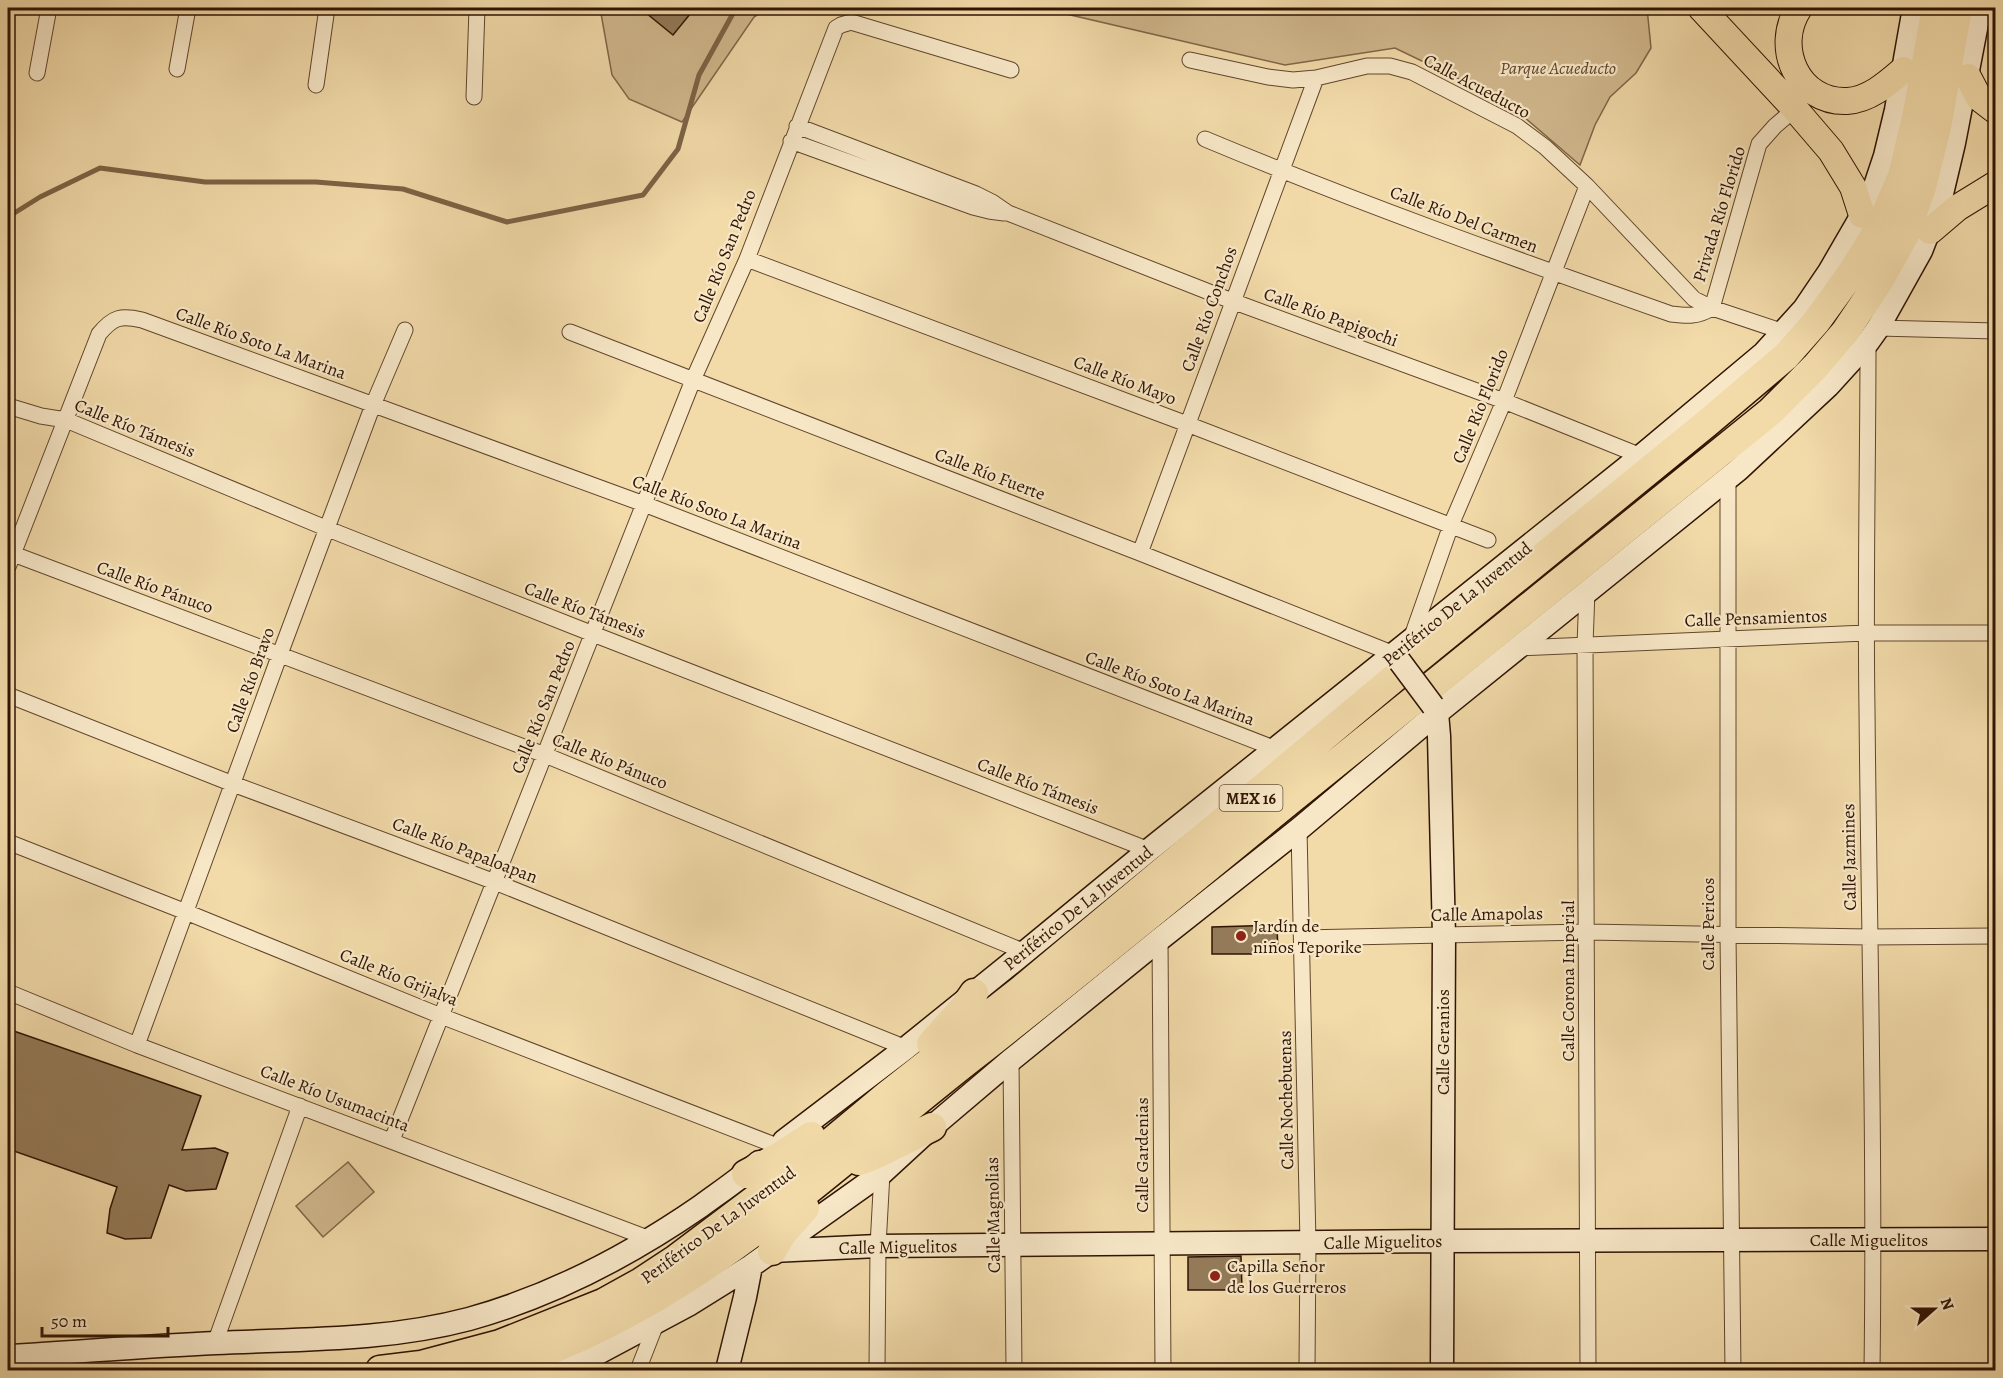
<svg xmlns="http://www.w3.org/2000/svg" width="2003" height="1378" font-family="Alegreya,serif">
<style>
.green{fill:#d1b88d;stroke:#806648;stroke-width:1.5}
.lines{fill:none;stroke-linecap:round;stroke-linejoin:round}
.stream{stroke:#7c6345;stroke-width:5}
.building{fill:#947b59;stroke:#2f1403;stroke-width:1.5}
.street-casing{stroke:#60462c;stroke-width:17}
.secondary-casing{stroke:#2f1403;stroke-width:25}
.primary-casing{stroke:#2f1403;stroke-width:28}
.highway-casing{stroke:#2f1403;stroke-width:31}
.street{stroke:#f7e7c7;stroke-width:15}
.secondary{stroke:#f7e7c7;stroke-width:22}
.primary{stroke:#f2daa9;stroke-width:26}
.highway{stroke:#f2daa9;stroke-width:28}
.secondary-bridge-casing{stroke:#2f1403;stroke-width:25;stroke-linecap:butt}
.secondary-bridge{stroke:#f7e7c7;stroke-width:22}
.poi-dot{fill:#8f2418;stroke:#f7e7c7;stroke-width:2}
.labels{text-anchor:middle;stroke-width:4.5;stroke-linejoin:round;paint-order:stroke}
.shield{fill:#f7e7c7;stroke:#6b533e;stroke-width:1.5}
.shield-label{font-size:16px;font-weight:bold;fill:#2f1403}
.park-label{font-size:18px;font-style:italic;fill:#60452c;stroke:#f7e7c7}
.street-label{font-size:18px;fill:#2f1403;stroke:#f7e7c7}
.poi-label{font-size:18px;fill:#2f1403;stroke:#f7e7c7;text-anchor:start}
</style>
<rect width="100%" height="100%" fill="#f2daa9"/>
<filter id="stains"><feTurbulence type="fractalNoise" baseFrequency=".00333" numOctaves="4"/><feColorMatrix values="0 0 0 0 .2 0 0 0 0 .09 0 0 0 0 .02 0 0 0 .5 -.17"/></filter>
<radialGradient id="worn" r=".72"><stop offset=".6" stop-color="#630" stop-opacity="0"/><stop offset="1" stop-color="#630" stop-opacity=".3"/></radialGradient>
<path class="green" d="M 600,8 L 768,8 L 754,17 L 682,122 L 629,99 L 612,75 Z
M 1057,8 L 1647,8 L 1651,48 L 1636,73 L 1610,97 L 1595,125 L 1580,165 L 1517,111 L 1478,88 L 1395,48 L 1285,65 L 1058,12 Z
M 348,1162 L 374,1192 L 323,1237 L 296,1206 Z"/>
<g class="lines">
<path class="stream" d="M 8,217 L 40,197 L 100,168 L 205,182 L 316,182 L 403,189 L 507,222 L 643,195 L 678,149 L 699,75 L 736,8"/>
</g>
<path class="building" d="M 640,8 L 695,8 L 673,35 Z
M 1277,925 L 1278,954 L 1212,954 L 1212,927 Z
M 8,1029 L 201,1096 L 182,1150 L 215,1148 L 228,1153 L 216,1189 L 186,1191 L 169,1185 L 151,1238 L 125,1239 L 107,1233 L 110,1209 L 117,1187 L 8,1149 Z
M 1241,1256 L 1242,1290 L 1188,1290 L 1188,1257 Z"/>
<g class="lines">
<defs>
<path id="street" d="M 1190,60 L 1268,77 L 1293,80 L 1316,78 L 1367,66 L 1390,66 L 1412,72 L 1517,126 L 1545,147 L 1587,186 L 1694,299 L 1712,308 L 1784,332
M 177,69 L 188,8
M 37,73 L 49,8
M 316,85 L 327,8
M 474,97 L 477,8
M 797,126 L 976,194 L 992,202 L 1008,213 L 1232,301 L 1504,401 L 1641,456
M 1205,139 C 1358,203 1515,259 1671,314 C 1688,316 1697,317 1712,308 L 1759,144 L 1775,126 L 1795,109
M 791,141 L 973,207 L 989,211 L 1004,213
M 747,259 L 1187,424 L 1488,540
M 1878,328 L 1996,331
M 570,332 L 1140,553 L 1394,654
M 1868,342 C 1868,465 1865,587 1867,709 C 1869,930 1875,1150 1872,1370
M 8,406 L 41,416 L 66,420 L 328,529 L 593,634 L 1149,850
M 1728,478 L 1728,935 L 1733,1370
M 8,552 L 545,755 L 1025,952
M 1140,553 L 1316,78
M 8,567 L 99,334 C 113,317 121,315 142,320 L 644,504 L 1276,749
M 1587,591 L 1585,645 L 1588,1370
M 1411,639 L 1451,525 L 1504,401 L 1587,186
M 1519,648 L 1866,633 L 1996,633
M 8,695 L 233,784 L 495,882 L 906,1048
M 1299,829 L 1308,1243 L 1307,1370
M 8,842 L 186,912 L 441,1016 L 777,1146
M 1302,938 L 1588,932 L 1869,937 L 1996,936
M 1160,939 L 1163,1370
M 8,992 L 137,1045 L 650,1239
M 137,1045 L 280,654 L 373,405 L 405,330
M 1011,1060 L 1014,1370
M 392,1140 L 693,380 L 747,259 L 836,28 L 841,25 L 851,22 L 1011,70
M 215,1343 L 300,1106
M 638,1370 L 656,1324
M 877,1370 L 878,1246 L 882,1173"/>
<path id="secondary" d="M 1433,706 L 1437,713 L 1439,736 L 1444,935 L 1442,1370
M 784,1141 L 906,1048 L 1025,952 L 1149,850 L 1641,456 L 1764,353 L 1804,309 L 1829,272 L 1862,215 L 1875,186 L 1885,156 L 1896,110 L 1914,8
M 772,1251 L 878,1246 L 1441,1241 L 1996,1239
M 8,1356 C 77,1352 147,1346 216,1343 C 301,1339 386,1341 469,1319 C 552,1296 630,1255 701,1206 C 720,1192 741,1178 759,1162
M 552,1370 L 587,1359 L 690,1304 L 751,1266 L 882,1173 L 932,1127 L 1011,1060 L 1160,939 L 1299,829 L 1437,713 L 1738,470 L 1828,386 L 1868,342 L 1878,328 L 1921,251 L 1940,202 L 1954,143 L 1980,8
M 727,1370 L 745,1297 L 751,1266"/>
<path id="primary" d="M 1701,8 L 1795,109 L 1831,151 L 1853,187 L 1862,215
M 1799,8 C 1773,47 1798,103 1847,101 C 1869,100 1888,83 1903,70
M 1968,77 L 1979,98 L 1996,111
M 1930,231 L 1957,208 L 1996,184"/>
<path id="highway" d="M 931,1044 L 965,1006 L 974,993
M 859,1161 L 873,1156 L 932,1127
M 746,1174 L 780,1156 L 811,1136
M 772,1251 L 783,1233 L 805,1208
M 380,1370 L 421,1365 L 500,1344 L 603,1303 L 641,1282 L 676,1259 L 826,1146 L 886,1096 L 1022,989 L 1399,674 L 1707,423 L 1786,356 L 1816,322 L 1850,275 L 1880,227 L 1902,176 L 1916,118 L 1936,8
M 494,1370 C 686,1312 821,1175 975,1055 C 1081,972 1184,887 1288,802 C 1449,672 1609,542 1770,412 L 1815,367 L 1845,332 L 1878,283 L 1906,233 L 1922,187 L 1937,127 L 1958,8"/>
</defs>
<use href="#street" class="street-casing"/>
<use href="#secondary" class="secondary-casing"/>
<use href="#primary" class="primary-casing"/>
<use href="#highway" class="highway-casing"/>
<use href="#street" class="street"/>
<use href="#secondary" class="secondary"/>
<use href="#primary" class="primary"/>
<use href="#highway" class="highway"/>
<defs>
<path id="secondary-bridge" d="M 1398,659 L 1433,706"/>
</defs>
<use href="#secondary-bridge" class="secondary-bridge-casing"/>
<use href="#secondary-bridge" class="secondary-bridge"/>
</g>
<g class="poi-dot">
<circle cx="1241" cy="936" r="6"/>
<circle cx="1215" cy="1276" r="6"/>
</g>
<g class="labels">
<rect class="shield" x="1219.5" y="785" width="63" height="26" rx="4.5"/>
<g class="shield-label">
<text x="1251" y="804">MEX 16</text>
</g>
<g class="park-label">
<text x="1558" y="74">Parque Acueducto</text>
</g>
<g class="street-label">
<text transform="translate(1477 86) rotate(28)" y="6">Calle Acueducto</text>
<text transform="translate(1719 214) rotate(-73)" y="6">Privada Río Florido</text>
<text transform="translate(1464 219) rotate(21)" y="6">Calle Río Del Carmen</text>
<text transform="translate(724 256) rotate(-68)" y="6">Calle Río San Pedro</text>
<text transform="translate(1209 309) rotate(-70)" y="6">Calle Río Conchos</text>
<text transform="translate(1331 317) rotate(20)" y="6">Calle Río Papigochi</text>
<text transform="translate(261 343) rotate(20)" y="6">Calle Río Soto La Marina</text>
<text transform="translate(1125 380) rotate(21)" y="6">Calle Río Mayo</text>
<text transform="translate(1480 406) rotate(-68)" y="6">Calle Río Florido</text>
<text transform="translate(135 428) rotate(22)" y="6">Calle Río Támesis</text>
<text transform="translate(990 474) rotate(21)" y="6">Calle Río Fuerte</text>
<text transform="translate(717 512) rotate(21)" y="6">Calle Río Soto La Marina</text>
<text transform="translate(155 587) rotate(20)" y="6">Calle Río Pánuco</text>
<text transform="translate(1457 604) rotate(-39)" y="6">Periférico De La Juventud</text>
<text transform="translate(585 610) rotate(21)" y="6">Calle Río Támesis</text>
<text transform="translate(1756 618) rotate(-2)" y="6">Calle Pensamientos</text>
<text transform="translate(250 680) rotate(-70)" y="6">Calle Río Bravo</text>
<text transform="translate(1170 688) rotate(21)" y="6">Calle Río Soto La Marina</text>
<text transform="translate(543 707) rotate(-68)" y="6">Calle Río San Pedro</text>
<text transform="translate(610 761) rotate(22)" y="6">Calle Río Pánuco</text>
<text transform="translate(1038 786) rotate(21)" y="6">Calle Río Támesis</text>
<text transform="translate(465 850) rotate(21)" y="6">Calle Río Papaloapan</text>
<text transform="translate(1849 857) rotate(-91)" y="6">Calle Jazmines</text>
<text transform="translate(1078 908) rotate(-39)" y="6">Periférico De La Juventud</text>
<text transform="translate(1487 914) rotate(-1)" y="6">Calle Amapolas</text>
<text transform="translate(1708 924) rotate(-90)" y="6">Calle Pericos</text>
<text transform="translate(399 977) rotate(22)" y="6">Calle Río Grijalva</text>
<text transform="translate(1568 981) rotate(-90)" y="6">Calle Corona Imperial</text>
<text transform="translate(1443 1042) rotate(-90)" y="6">Calle Geranios</text>
<text transform="translate(335 1098) rotate(21)" y="6">Calle Río Usumacinta</text>
<text transform="translate(1286 1100) rotate(-91)" y="6">Calle Nochebuenas</text>
<text transform="translate(1142 1155) rotate(-90)" y="6">Calle Gardenias</text>
<text transform="translate(993 1215) rotate(-91)" y="6">Calle Magnolias</text>
<text transform="translate(718 1225) rotate(-36)" y="6">Periférico De La Juventud</text>
<text x="1869" y="1246">Calle Miguelitos</text>
<text transform="translate(1383 1242) rotate(-1)" y="6">Calle Miguelitos</text>
<text transform="translate(898 1247) rotate(-1)" y="6">Calle Miguelitos</text>
</g>
<g class="poi-label">
<text x="1253" y="932">Jardín de<tspan x="1253" dy="21">niños Teporike</tspan></text>
<text x="1227" y="1272">Capilla Señor<tspan x="1227" dy="21">de los Guerreros</tspan></text>
</g>
</g>
<rect width="2003" height="1378" fill="none" stroke="#f2daa9" stroke-width="30"/>
<rect x="9" y="9" width="1985" height="1360" fill="none" stroke="#2f1403" stroke-width="3"/>
<rect x="15" y="15" width="1973" height="1348" fill="none" stroke="#2f1403" stroke-width="1.5"/>
<g transform="translate(1934 1309) rotate(69)" stroke="#f7e7c7" stroke-width="4.5" paint-order="stroke">
<path d="M0-4.5L10 22L0 15L-10 22Z" fill="#2f1403"/>
<text y="-9" font-size="16" font-weight="bold" text-anchor="middle" fill="#2f1403">N</text>
</g>
<path d="M42 1327v9h126v-9" fill="none" stroke="#2f1403" stroke-width="3"/>
<text x="51" y="1327" font-size="18" fill="#2f1403" stroke="#f7e7c7" stroke-width="4.5" paint-order="stroke">50 m</text>
<rect width="100%" height="100%" filter="url(#stains)"/>
<rect width="100%" height="100%" fill="url(#worn)"/>
</svg>
